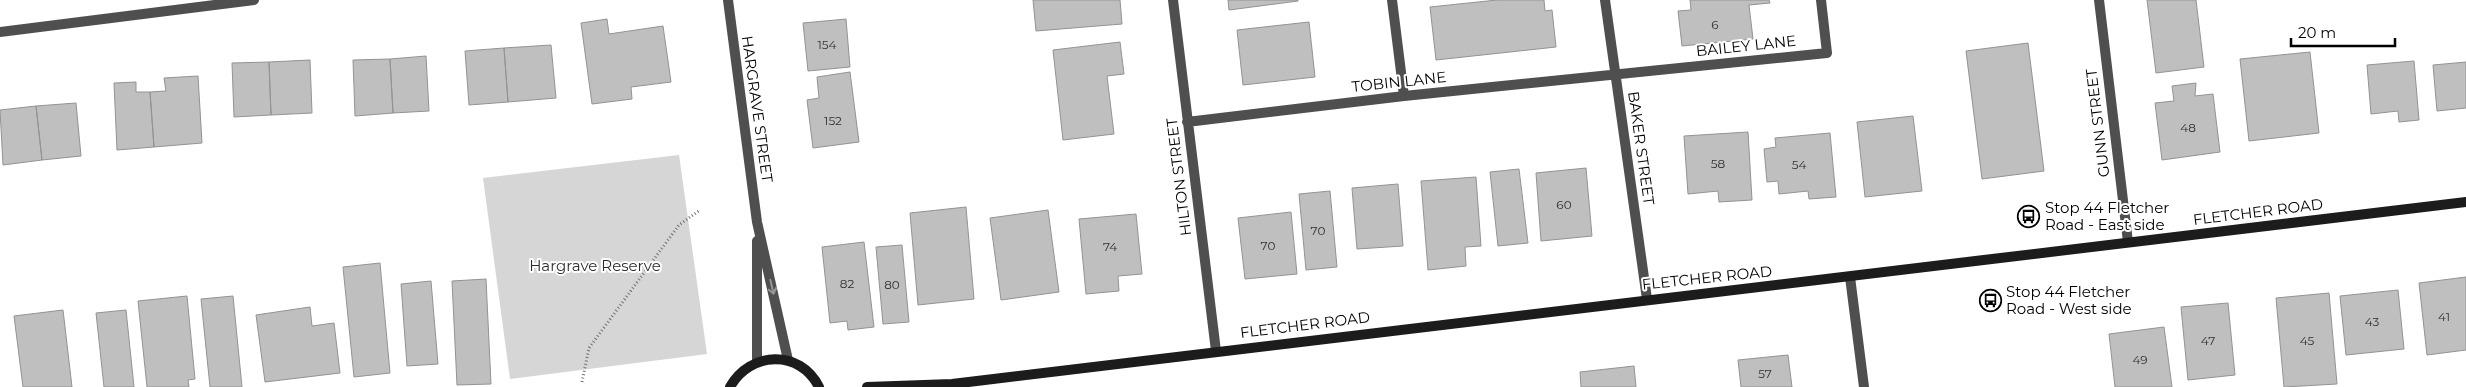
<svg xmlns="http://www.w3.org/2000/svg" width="2466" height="387" font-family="Montserrat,sans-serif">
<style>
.green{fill:#d6d6d6}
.building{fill:#bfbfbf;stroke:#939393}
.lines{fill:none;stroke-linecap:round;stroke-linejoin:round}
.path{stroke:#717171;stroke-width:3;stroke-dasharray:1 2.5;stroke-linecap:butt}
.street{stroke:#4f4f4f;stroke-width:10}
.secondary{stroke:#1c1c1c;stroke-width:10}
.oneway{stroke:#959595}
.labels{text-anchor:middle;stroke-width:4;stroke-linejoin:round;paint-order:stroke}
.number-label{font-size:12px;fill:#303030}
.street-label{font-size:15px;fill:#000;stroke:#fff}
.poi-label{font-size:15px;fill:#000;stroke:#fff;text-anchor:start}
.park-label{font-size:15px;fill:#2d2d2d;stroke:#fff}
</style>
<rect width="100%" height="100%" fill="#fff"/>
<path class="green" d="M 679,155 L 707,354 L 510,379 L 483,178 Z"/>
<path class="building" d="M 1033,0 L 1120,0 L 1122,24 L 1036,31 Z
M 1228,0 L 1298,0 L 1298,1 L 1229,10 Z
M 1497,0 L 1544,0 L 1545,11 L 1552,10 L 1556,47 L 1436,60 L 1430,7 Z
M 1690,0 L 1769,0 L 1770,3 L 1749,5 L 1753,39 L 1682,46 L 1678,11 L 1691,10 Z
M 2147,0 L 2196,0 L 2204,67 L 2156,73 Z
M 607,19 L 609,34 L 663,26 L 671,82 L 631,87 L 632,99 L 592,104 L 581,23 Z
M 846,19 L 850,67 L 808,71 L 803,23 Z
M 1309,22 L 1315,77 L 1243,85 L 1237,30 Z
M 1120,42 L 1124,74 L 1107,76 L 1114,134 L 1063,140 L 1053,50 Z
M 2028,43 L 2044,171 L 1982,179 L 1966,51 Z
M 551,45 L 556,98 L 508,102 L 504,48 Z
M 504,48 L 508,102 L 469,105 L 465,51 Z
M 2310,52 L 2319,133 L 2249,141 L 2240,59 Z
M 426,56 L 429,111 L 393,113 L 390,59 Z
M 390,59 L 393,113 L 355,116 L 353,60 Z
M 310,60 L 312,113 L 271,115 L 269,62 Z
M 2414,61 L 2419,120 L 2399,122 L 2398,111 L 2371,114 L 2367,65 Z
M 269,62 L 271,115 L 234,117 L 232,63 Z
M 2466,62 L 2466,108 L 2437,111 L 2433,65 Z
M 850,72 L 859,142 L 813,148 L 807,100 L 819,98 L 817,77 Z
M 198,76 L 202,143 L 154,147 L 150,92 L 166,91 L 164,78 Z
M 136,82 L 136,92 L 150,92 L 154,147 L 117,150 L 114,83 Z
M 2196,83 L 2195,96 L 2213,94 L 2220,152 L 2162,160 L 2155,103 L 2174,101 L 2172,86 Z
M 76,103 L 81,156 L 42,160 L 36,106 Z
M 36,106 L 42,160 L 3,165 L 0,110 Z
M 1913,116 L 1922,191 L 1865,197 L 1857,122 Z
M 1748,132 L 1752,200 L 1719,202 L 1718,191 L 1688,194 L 1684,136 Z
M 1830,133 L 1836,197 L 1809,199 L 1808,191 L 1779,194 L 1778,181 L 1767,182 L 1764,149 L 1776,147 L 1775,138 Z
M 1586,168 L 1592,236 L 1541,241 L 1536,173 Z
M 1519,169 L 1528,243 L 1498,246 L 1490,172 Z
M 1476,177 L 1481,246 L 1465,247 L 1466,266 L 1428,270 L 1421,181 Z
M 1398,184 L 1403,246 L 1357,249 L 1352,188 Z
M 1330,191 L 1337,267 L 1306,270 L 1299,194 Z
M 966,207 L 974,299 L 918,305 L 910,213 Z
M 1048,210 L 1059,292 L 1001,300 L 990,218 Z
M 1291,212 L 1297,274 L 1245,279 L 1238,218 Z
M 1136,214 L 1142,274 L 1118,276 L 1119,291 L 1086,294 L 1079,219 Z
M 864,242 L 874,327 L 848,330 L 847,321 L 830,323 L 822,247 Z
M 902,245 L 909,322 L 883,324 L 876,247 Z
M 380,263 L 390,373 L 354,377 L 343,267 Z
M 2466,277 L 2466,350 L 2427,355 L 2419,283 Z
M 486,279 L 491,384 L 457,385 L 452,281 Z
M 431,281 L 438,364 L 407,366 L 401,284 Z
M 2398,290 L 2404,349 L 2346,355 L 2340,296 Z
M 2329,293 L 2337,384 L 2284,387 L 2276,298 Z
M 187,296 L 195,379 L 188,380 L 189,387 L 147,387 L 138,301 Z
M 233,296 L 242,387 L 210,387 L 201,299 Z
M 2228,303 L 2235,375 L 2188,380 L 2181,307 Z
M 310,307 L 312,326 L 334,323 L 340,373 L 265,382 L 256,315 Z
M 63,310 L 72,387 L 23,387 L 14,316 Z
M 126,310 L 134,387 L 104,387 L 96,313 Z
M 2164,327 L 2172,387 L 2115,387 L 2109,334 Z
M 1788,355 L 1792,387 L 1741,387 L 1738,360 Z
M 1634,366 L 1636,387 L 1581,387 L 1580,372 Z"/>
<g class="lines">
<path class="path" d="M 582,382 L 589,348 L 679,225 L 700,210"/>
<path class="street" d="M 728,0 L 757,222 L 788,360
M 1173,0 L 1216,351
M 1392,0 L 1404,96
M 1605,0 L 1647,299
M 2099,0 L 2128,242
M 0,32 L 254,0
M 1187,122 L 1404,96 L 1827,53 L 1821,0
M 1850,277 L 1864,387
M 757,361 L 757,241"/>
<path class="secondary" d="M 730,387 C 750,351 800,349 819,387
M 867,387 L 952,384 L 2466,202"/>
</g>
<defs><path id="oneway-shaft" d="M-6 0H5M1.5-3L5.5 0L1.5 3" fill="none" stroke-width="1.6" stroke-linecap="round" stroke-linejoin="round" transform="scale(1.25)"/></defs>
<use class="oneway" href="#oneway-shaft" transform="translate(772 287) rotate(77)"/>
<defs>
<symbol id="bus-ring" viewBox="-11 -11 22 22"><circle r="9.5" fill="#fff" stroke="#000" stroke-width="1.5"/><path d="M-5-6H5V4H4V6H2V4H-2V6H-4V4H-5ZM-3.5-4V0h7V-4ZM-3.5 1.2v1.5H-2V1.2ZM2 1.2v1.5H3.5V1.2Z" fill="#000"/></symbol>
</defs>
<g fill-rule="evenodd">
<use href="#bus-ring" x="2016" y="204" width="25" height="25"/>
<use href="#bus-ring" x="1978" y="288" width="25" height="25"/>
</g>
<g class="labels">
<g class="number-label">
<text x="1715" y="29">6</text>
<text x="827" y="49">154</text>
<text x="833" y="125">152</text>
<text x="2188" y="132">48</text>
<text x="1718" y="168">58</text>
<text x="1799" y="169">54</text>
<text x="1564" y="209">60</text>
<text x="1318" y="235">70</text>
<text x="1268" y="250">70</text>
<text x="1110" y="251">74</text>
<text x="847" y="288">82</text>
<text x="892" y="289">80</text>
<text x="2444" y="321">41</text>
<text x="2372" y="326">43</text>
<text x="2208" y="345">47</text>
<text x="2307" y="345">45</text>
<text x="2140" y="364">49</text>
<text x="1765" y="378">57</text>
</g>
<g class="street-label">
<text transform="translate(1746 46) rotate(-6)" y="5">BAILEY LANE</text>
<text transform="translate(1399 82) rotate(-6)" y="5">TOBIN LANE</text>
<text transform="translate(757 109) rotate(82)" y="5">HARGRAVE STREET</text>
<text transform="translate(2098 123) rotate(-97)" y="5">GUNN STREET</text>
<text transform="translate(1641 148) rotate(82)" y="5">BAKER STREET</text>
<text transform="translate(1179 177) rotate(-97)" y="5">HILTON STREET</text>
<text transform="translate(2258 212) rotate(-7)" y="5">FLETCHER ROAD</text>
<text transform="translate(1707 278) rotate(-6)" y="5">FLETCHER ROAD</text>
<text transform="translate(1305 325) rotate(-7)" y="5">FLETCHER ROAD</text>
</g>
<g class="poi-label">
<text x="2045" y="213">Stop 44 Fletcher<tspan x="2045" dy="17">Road - East side</tspan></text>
<text x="2006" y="297">Stop 44 Fletcher<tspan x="2006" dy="17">Road - West side</tspan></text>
</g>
<g class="park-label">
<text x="595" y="271">Hargrave Reserve</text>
</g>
</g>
<path d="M2291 38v8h104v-8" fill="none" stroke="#000000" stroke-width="2.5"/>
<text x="2298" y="38" font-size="15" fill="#000000" stroke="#ffffff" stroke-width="4" paint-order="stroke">20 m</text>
</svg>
